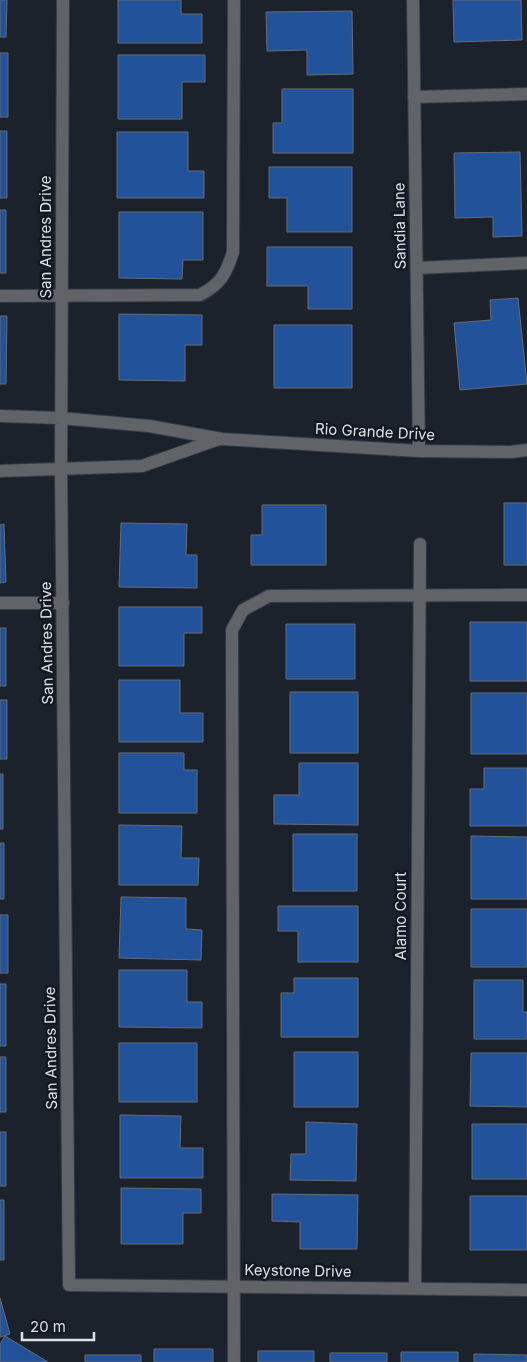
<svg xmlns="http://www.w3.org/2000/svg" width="527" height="1362" font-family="Inter,sans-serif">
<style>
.building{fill:#225299;stroke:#656c77}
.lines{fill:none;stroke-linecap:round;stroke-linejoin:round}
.service-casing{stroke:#373d45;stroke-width:14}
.minor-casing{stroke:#373d45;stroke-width:14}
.service{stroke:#606368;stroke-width:12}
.minor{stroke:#606368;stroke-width:12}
.labels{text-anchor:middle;stroke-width:5;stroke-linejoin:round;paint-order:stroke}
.street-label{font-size:15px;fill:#dce1e7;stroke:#131821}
</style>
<rect width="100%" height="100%" fill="#1c222b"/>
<path class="building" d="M 0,0 L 7,0 L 6,37 L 0,37 Z
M 118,0 L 181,0 L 181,14 L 202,14 L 202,43 L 118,43 Z
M 453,0 L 521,0 L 522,40 L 454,42 Z
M 352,11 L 353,74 L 307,75 L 307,50 L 267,51 L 266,12 Z
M 0,53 L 8,53 L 8,117 L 0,117 Z
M 118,55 L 205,55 L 205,82 L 182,82 L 182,119 L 118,119 Z
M 282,89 L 353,89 L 353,153 L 273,153 L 273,123 L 282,123 Z
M 0,131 L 7,131 L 7,198 L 0,198 Z
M 117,132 L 188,132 L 188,171 L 204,171 L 204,198 L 117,198 Z
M 520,152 L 522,236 L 493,237 L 493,217 L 455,218 L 454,153 Z
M 269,167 L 352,167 L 352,232 L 287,232 L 287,198 L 269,198 Z
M 0,210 L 6,210 L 6,273 L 0,273 Z
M 119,212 L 203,212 L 203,260 L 183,260 L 182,279 L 119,278 Z
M 267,247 L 352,247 L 352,309 L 308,309 L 308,286 L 267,286 Z
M 518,298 L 527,384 L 460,390 L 454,323 L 491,320 L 490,300 Z
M 119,314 L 202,315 L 202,345 L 185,345 L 185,381 L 119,380 Z
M 0,316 L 7,316 L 6,384 L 0,384 Z
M 274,325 L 352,325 L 352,388 L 274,388 Z
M 504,503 L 527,503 L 527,565 L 504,565 Z
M 262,505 L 326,505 L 326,565 L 251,565 L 251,535 L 262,535 Z
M 121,523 L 187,524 L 186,555 L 197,555 L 197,588 L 119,587 Z
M 4,524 L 6,582 L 0,583 L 0,525 Z
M 119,607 L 202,607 L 202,633 L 184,633 L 184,666 L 119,666 Z
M 470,622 L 527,622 L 527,681 L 470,681 Z
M 286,624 L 355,624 L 355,679 L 286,679 Z
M 0,628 L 6,628 L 6,686 L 0,686 Z
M 119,680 L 180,680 L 180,713 L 203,713 L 203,742 L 119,742 Z
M 290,692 L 358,692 L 358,753 L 290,753 Z
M 471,693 L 527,693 L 527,754 L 471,754 Z
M 0,700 L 7,700 L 7,759 L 0,759 Z
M 119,753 L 184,753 L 184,770 L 197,770 L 197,813 L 119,813 Z
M 299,763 L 358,763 L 358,825 L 274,824 L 274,795 L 299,795 Z
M 484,768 L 527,768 L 527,826 L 470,826 L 470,789 L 484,789 Z
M 0,774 L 3,774 L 3,829 L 0,829 Z
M 119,825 L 182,826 L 181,858 L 199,858 L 198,885 L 119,885 Z
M 293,834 L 357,834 L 357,891 L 293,891 Z
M 471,836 L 527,837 L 527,899 L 471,899 Z
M 0,843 L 4,843 L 4,899 L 0,899 Z
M 121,897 L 186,898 L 186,929 L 202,930 L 201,960 L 119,958 Z
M 278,906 L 358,906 L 358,962 L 298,962 L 298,931 L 278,931 Z
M 471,909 L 527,909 L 527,967 L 471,967 Z
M 0,915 L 8,915 L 8,973 L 0,973 Z
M 119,970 L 187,970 L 187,1002 L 202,1002 L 202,1028 L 119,1027 Z
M 294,978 L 358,978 L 358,1037 L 281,1037 L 281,993 L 294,993 Z
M 474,980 L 523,980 L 523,1012 L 527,1012 L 527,1039 L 474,1039 Z
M 0,984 L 6,984 L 6,1046 L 0,1046 Z
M 119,1043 L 197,1043 L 197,1102 L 119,1102 Z
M 294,1052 L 358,1052 L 358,1107 L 294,1107 Z
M 471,1053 L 527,1053 L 527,1107 L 470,1106 Z
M 0,1057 L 6,1057 L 6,1112 L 0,1112 Z
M 120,1115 L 181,1116 L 180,1148 L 203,1148 L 203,1178 L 120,1178 Z
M 306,1122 L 357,1124 L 356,1181 L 290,1180 L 291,1154 L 306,1154 Z
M 472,1124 L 527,1124 L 527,1179 L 472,1179 Z
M 0,1132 L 6,1132 L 6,1186 L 0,1186 Z
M 121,1188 L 201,1189 L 201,1213 L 183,1213 L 183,1244 L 121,1244 Z
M 272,1194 L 358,1195 L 357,1249 L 300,1249 L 300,1222 L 272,1221 Z
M 470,1196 L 527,1196 L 527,1250 L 470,1250 Z
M 0,1200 L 4,1200 L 4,1260 L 0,1260 Z
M 0,1298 L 10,1334 L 0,1337 Z
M 5,1336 L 48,1362 L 0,1362 L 0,1344 Z
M 154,1349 L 213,1349 L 213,1362 L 154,1362 Z
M 258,1351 L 314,1351 L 314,1362 L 258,1362 Z
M 401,1352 L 458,1352 L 458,1362 L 401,1362 Z
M 330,1353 L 387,1353 L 387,1362 L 330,1362 Z
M 474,1354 L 527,1355 L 527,1362 L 474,1362 Z
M 85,1355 L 141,1355 L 141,1362 L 85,1362 Z"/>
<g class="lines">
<defs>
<path id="service" d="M 417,268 L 527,263
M 0,296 L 200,295 C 221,284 226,274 233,252 L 234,0
M 0,603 L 63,603
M 234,1362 L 232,630 L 243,610 L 269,596 L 527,595"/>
<path id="minor" d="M 63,0 L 61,470 L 69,1285 L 527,1290
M 413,0 L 419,451
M 414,97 L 527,94
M 0,416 L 61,418 L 149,426 L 222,439 L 419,451 L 511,452 L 527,450
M 0,471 L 142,466 L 219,439
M 415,1289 L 420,544"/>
</defs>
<use href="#service" class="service-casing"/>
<use href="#minor" class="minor-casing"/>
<use href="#service" class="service"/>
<use href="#minor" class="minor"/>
</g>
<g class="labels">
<g class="street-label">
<text transform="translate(400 226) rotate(-91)" y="5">Sandia Lane</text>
<text transform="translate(46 237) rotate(-90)" y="5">San Andres Drive</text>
<text transform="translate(375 432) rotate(3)" y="5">Rio Grande Drive</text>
<text transform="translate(47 643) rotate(-91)" y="5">San Andres Drive</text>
<text transform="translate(401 916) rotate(-90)" y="5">Alamo Court</text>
<text transform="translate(51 1048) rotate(-91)" y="5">San Andres Drive</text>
<text transform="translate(298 1271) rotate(1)" y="5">Keystone Drive</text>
</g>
</g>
<path d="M22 1332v8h72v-8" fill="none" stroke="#dce1e7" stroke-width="2.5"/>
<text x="30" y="1332" font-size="15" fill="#dce1e7" stroke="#131821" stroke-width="4" paint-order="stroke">20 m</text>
</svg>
